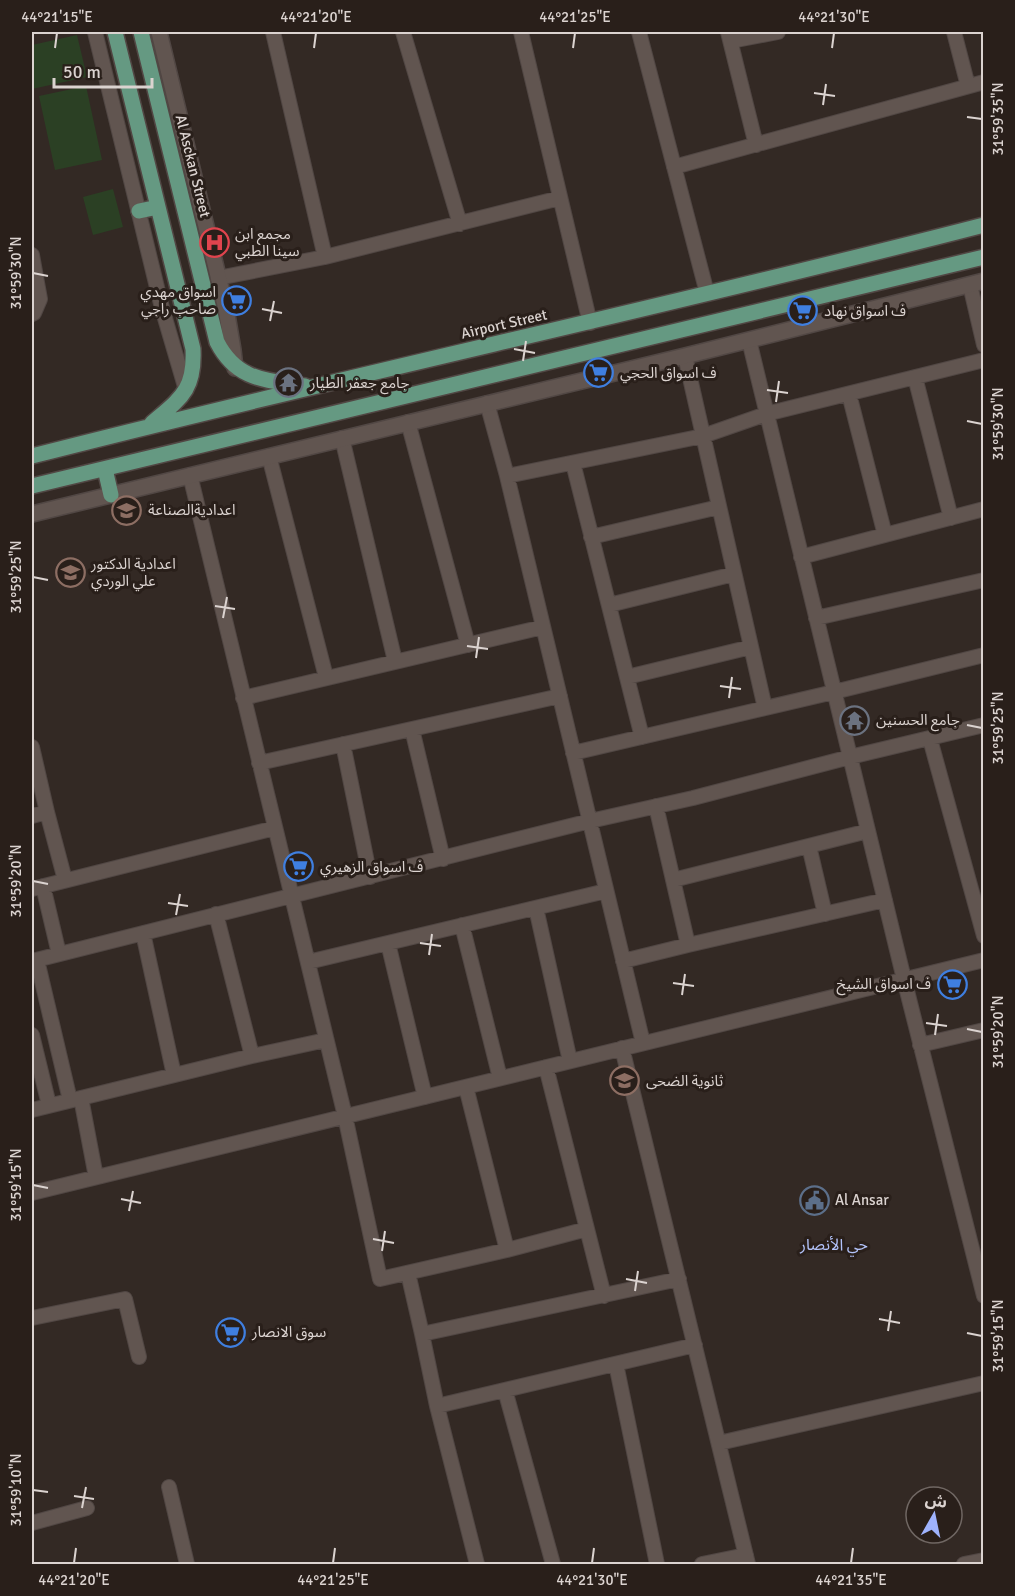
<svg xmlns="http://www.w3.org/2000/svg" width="1015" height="1596" font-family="Signika,'Noto Sans Arabic',sans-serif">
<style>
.green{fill:#2b4024}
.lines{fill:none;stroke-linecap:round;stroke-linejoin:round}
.minor-casing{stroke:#514744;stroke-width:16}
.tertiary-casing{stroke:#514744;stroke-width:18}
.primary-casing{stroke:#514744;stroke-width:18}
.minor{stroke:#615550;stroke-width:14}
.tertiary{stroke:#615550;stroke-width:15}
.primary{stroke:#659982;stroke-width:15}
.ticks{fill:none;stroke:#dbd3d0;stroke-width:2}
.labels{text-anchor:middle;stroke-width:6;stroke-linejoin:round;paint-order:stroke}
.street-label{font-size:15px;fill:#dbd3d0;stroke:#291f1a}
.poi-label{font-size:15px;fill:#dbd3d0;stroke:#291f1a;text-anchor:start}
.neighbourhood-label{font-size:16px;fill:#b3c3fa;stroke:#291f1a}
.neatline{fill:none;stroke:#dbd3d0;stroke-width:2}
.ticks-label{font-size:15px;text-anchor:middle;fill:#dbd3d0}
</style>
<rect width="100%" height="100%" fill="#332924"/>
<path class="green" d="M 77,35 L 87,77 L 32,89 L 32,45 Z
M 86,86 L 102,160 L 55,170 L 39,96 Z
M 113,189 L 123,227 L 93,235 L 83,197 Z"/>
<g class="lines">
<defs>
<path id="minor" d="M 95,32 L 162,308 L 186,390
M 273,32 L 325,257
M 403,32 L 460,224
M 521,32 L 590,323
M 639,32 L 707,293
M 728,32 L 756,145
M 954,32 L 968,86
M 731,41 L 778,32
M 674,167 L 984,82
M 32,255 L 40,299 L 34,313 L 32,314
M 218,278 L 325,257 L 560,198
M 970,285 L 984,345
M 749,340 L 904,979 L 984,1296
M 685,356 L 765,708
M 915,377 L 951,518
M 849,394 L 885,535
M 487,403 L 507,476 L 643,1043
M 408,422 L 468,645
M 342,438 L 395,661
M 269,456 L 326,677
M 573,463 L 642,737
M 190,475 L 345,1116 L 380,1279 L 507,1250
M 507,476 L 703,436 L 766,414 L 984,360
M 591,537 L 719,507
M 801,557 L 984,509
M 609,605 L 734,574
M 816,618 L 984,580
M 627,677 L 751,647
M 243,698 L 543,627
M 412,729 L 443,859
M 930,739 L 984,936
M 343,744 L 370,877
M 32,747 L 47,812 L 65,880
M 573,753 L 834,692 L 984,655
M 259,763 L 560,696
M 32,816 L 47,812
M 809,846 L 825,914
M 673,880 L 868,831
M 43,886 L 59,954
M 32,889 L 275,828
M 536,908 L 570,1061
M 216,914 L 252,1056
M 462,925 L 500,1078
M 143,933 L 174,1075
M 388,943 L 425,1097
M 688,945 L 885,900
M 37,960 L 70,1100
M 32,961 L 590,821 L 693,798 L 850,757 L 984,725
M 623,961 L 688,945 L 656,806
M 308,962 L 606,891
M 32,1035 L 49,1105
M 920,1045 L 984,1030
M 622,1048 L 748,1564
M 546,1067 L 604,1296
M 466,1087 L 507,1250 L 587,1229
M 81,1098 L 96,1177
M 32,1110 L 252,1056 L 326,1040
M 32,1193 L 984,960
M 408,1273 L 422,1334 L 437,1406 L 477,1564
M 32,1318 L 125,1299 L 139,1357
M 422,1334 L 679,1279
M 616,1364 L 657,1564
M 505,1390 L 553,1564
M 437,1406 L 695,1345
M 719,1443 L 984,1383
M 169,1487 L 187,1564
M 32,1523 L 87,1508
M 702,1564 L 746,1555
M 964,1564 L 984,1560"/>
<path id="tertiary" d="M 159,32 L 226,309 L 233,350 L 235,368
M 32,514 L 685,356 L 984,281"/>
<path id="primary" d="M 115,32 L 193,349 C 195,390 181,398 152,423
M 141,32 L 217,342 C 237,381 266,380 305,386
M 139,211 L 158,207
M 32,456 C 348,375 667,307 984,225
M 105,469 L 111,495
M 32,486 L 984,257"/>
</defs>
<use href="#minor" class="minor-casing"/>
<use href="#tertiary" class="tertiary-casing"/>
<use href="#primary" class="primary-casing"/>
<use href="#minor" class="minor"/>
<use href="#tertiary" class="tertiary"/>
<use href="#primary" class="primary"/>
</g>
<path class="ticks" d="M 55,48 L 57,33M 314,48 L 316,33M 573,48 L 575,33M 832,48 L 834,33M 814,93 L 835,96M 823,105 L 826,84M 967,117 L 982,119M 33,273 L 48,276M 262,309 L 282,313M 270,321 L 274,301M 514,349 L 535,353M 523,361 L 526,341M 767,390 L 788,393M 776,402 L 779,381M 967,421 L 982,424M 33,577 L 48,580M 215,606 L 235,609M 223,618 L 227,597M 467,646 L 488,649M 476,658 L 479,637M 720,686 L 741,689M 729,698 L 732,677M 967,725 L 982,728M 33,881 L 48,884M 168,903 L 188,906M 176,915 L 180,894M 420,943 L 441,946M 429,955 L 432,934M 673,983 L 694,986M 682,995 L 685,974M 926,1023 L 947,1026M 967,1029 L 982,1032M 935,1035 L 938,1014M 33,1185 L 48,1188M 121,1199 L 141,1203M 129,1211 L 133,1191M 373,1239 L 394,1243M 382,1251 L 385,1231M 626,1279 L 647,1283M 635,1291 L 638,1271M 879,1319 L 900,1323M 888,1331 L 891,1311M 967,1333 L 982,1336M 33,1490 L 48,1492M 74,1496 L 94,1499M 82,1508 L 86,1487M 74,1563 L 76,1548M 333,1563 L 335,1548M 592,1563 L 594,1548M 851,1563 L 853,1548"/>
<defs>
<symbol id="hospital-ring" viewBox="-11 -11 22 22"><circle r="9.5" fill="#291f1a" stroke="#e0444e" stroke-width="1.5"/><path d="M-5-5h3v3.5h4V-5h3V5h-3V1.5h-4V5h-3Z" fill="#e0444e"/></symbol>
<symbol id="supermarket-ring" viewBox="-11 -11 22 22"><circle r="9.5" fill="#291f1a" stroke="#3f7fe0" stroke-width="1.5"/><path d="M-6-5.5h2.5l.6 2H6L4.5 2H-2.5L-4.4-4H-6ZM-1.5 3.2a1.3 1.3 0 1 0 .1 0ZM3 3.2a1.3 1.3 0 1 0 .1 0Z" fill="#3f7fe0"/></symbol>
<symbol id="temple-ring" viewBox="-11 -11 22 22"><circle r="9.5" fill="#291f1a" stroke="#6b7280" stroke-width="1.5"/><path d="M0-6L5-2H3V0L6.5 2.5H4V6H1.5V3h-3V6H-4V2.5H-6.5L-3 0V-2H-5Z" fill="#6b7280"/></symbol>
<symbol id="school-ring" viewBox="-11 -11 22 22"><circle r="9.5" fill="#291f1a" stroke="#8d6e63" stroke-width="1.5"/><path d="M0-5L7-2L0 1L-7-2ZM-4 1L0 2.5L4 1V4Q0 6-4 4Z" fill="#8d6e63"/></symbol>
<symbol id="civic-ring" viewBox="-11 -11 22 22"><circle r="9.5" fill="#291f1a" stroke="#5c6f8a" stroke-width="1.5"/><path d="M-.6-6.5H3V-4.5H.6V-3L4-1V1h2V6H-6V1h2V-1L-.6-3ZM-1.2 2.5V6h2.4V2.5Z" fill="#5c6f8a"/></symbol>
</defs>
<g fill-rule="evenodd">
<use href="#hospital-ring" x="198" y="226" width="33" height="33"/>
<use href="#supermarket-ring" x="220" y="284" width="33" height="33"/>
<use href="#supermarket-ring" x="786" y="294" width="33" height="33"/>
<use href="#supermarket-ring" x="582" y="356" width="33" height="33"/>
<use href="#temple-ring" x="272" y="366" width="33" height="33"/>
<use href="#school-ring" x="110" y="494" width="33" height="33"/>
<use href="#school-ring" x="54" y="556" width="33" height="33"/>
<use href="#temple-ring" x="838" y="704" width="33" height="33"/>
<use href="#supermarket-ring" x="282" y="850" width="33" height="33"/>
<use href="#supermarket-ring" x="936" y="968" width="33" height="33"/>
<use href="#school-ring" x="608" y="1064" width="33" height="33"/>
<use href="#civic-ring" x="798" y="1184" width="33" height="33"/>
<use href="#supermarket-ring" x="214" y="1316" width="33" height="33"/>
</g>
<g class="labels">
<g class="street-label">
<text transform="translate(193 166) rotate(76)" y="5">Al Asckan Street</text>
<text transform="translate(504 324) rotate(-13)" y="5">Airport Street</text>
</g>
<g class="poi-label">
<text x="235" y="239">مجمع ابن<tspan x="235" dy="17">سينا الطبي</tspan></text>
<text x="216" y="297" text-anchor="end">اسواق مهدي<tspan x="216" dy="17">صاحب راجي</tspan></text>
<text x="824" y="316">ف اسواق نهاد</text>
<text x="620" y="378">ف اسواق الحجي</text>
<text x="310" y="388">جامع جعفر الطيار</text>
<text x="148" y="515">اعداديةالصناعة</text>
<text x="91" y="569">اعدادية الدكتور<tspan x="91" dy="17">علي الوردي</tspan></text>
<text x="876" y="725">جامع الحسنين</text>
<text x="320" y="872">ف اسواق الزهيري</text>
<text x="931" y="989" text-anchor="end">ف اسواق الشيخ</text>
<text x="646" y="1086">ثانوية الضحى</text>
<text x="835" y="1205">Al Ansar</text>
<text x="252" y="1337">سوق الانصار</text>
</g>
<g class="neighbourhood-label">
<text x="834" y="1250">حي الأنصار</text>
</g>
</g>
<rect width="1015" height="1596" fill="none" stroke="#291f1a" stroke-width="66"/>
<g transform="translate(934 1515) rotate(9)"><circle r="28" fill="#291f1a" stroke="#706763" stroke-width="1.5"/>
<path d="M0-4.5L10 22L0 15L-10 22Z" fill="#9fb3fd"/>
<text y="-9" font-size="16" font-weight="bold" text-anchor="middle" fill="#dbd3d0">ش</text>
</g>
<path d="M54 78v9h98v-9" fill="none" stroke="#dbd3d0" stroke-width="3"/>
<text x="63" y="78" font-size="18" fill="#dbd3d0" stroke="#291f1a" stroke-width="4.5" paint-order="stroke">50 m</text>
<rect x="33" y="33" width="949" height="1530" class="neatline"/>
<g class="ticks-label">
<text x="57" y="22">44°21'15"E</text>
<text x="316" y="22">44°21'20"E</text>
<text x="575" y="22">44°21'25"E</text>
<text x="834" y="22">44°21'30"E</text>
<text transform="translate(998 119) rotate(-90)" y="5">31°59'35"N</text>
<text transform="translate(16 273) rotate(-90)" y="5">31°59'30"N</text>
<text transform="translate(998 424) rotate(-90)" y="5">31°59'30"N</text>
<text transform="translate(16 577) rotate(-90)" y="5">31°59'25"N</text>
<text transform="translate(998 728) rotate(-90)" y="5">31°59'25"N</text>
<text transform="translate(16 881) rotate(-90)" y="5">31°59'20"N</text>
<text transform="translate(998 1032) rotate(-90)" y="5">31°59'20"N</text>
<text transform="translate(16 1185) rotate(-90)" y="5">31°59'15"N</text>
<text transform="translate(998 1336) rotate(-90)" y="5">31°59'15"N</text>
<text transform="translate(16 1490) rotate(-90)" y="5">31°59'10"N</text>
<text x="74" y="1585">44°21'20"E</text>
<text x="333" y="1585">44°21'25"E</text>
<text x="592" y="1585">44°21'30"E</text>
<text x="851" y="1585">44°21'35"E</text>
</g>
</svg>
